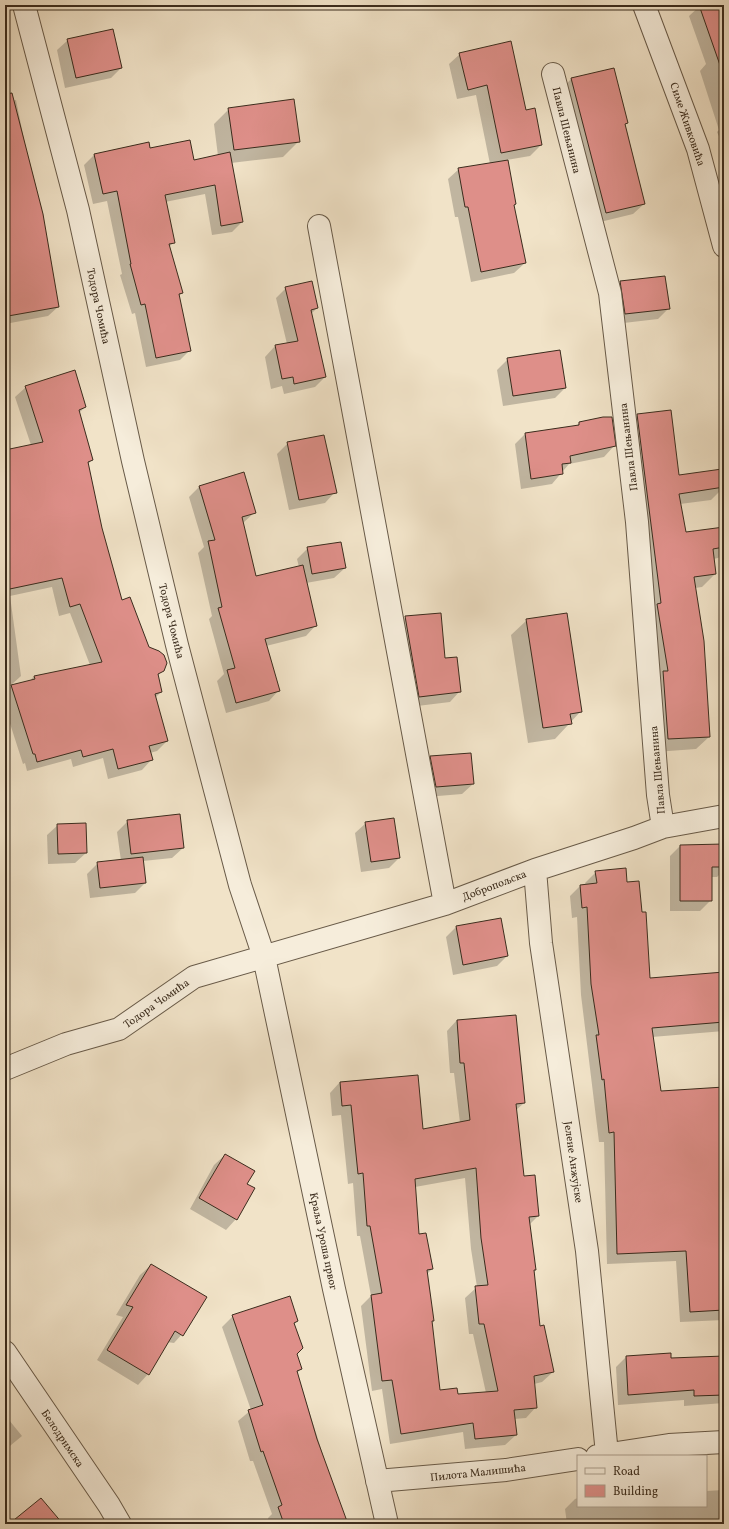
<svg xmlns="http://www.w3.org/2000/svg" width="729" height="1529" font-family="Vollkorn,serif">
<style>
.shadow{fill:#0003;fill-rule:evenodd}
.building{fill:#de8f89;stroke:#3b2c1d;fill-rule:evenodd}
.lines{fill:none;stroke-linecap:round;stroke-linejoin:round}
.minor-casing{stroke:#685a48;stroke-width:24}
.minor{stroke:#f6eddb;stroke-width:22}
.labels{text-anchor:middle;stroke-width:3;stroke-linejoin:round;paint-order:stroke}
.street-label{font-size:11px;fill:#3b2c1d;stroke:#f6eddb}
</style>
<rect width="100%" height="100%" fill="#f1e3c8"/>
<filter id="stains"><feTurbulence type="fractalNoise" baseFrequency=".005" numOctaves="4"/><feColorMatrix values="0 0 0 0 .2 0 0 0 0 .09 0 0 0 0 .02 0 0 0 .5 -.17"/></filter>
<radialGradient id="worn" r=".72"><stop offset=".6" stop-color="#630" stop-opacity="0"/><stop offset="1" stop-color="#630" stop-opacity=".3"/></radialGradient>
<path class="shadow" d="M 724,5 L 724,147 L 717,132 L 719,130 L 700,71 L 706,64 L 689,16 L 701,5 Z
M 68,40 L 121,68 L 111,78 L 65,88 L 57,50 Z
M 460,54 L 526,111 L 541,145 L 530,156 L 507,160 L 515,204 L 513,206 L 525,263 L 514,273 L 471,282 L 458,217 L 455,217 L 448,179 L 459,169 L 490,164 L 476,95 L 457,99 L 449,64 Z
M 571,79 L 627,123 L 624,125 L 644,204 L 633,214 L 596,223 L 561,90 Z
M 16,100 L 58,307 L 48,316 L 5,324 L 5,102 Z
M 229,109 L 299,141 L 283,157 L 231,163 L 242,222 L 232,232 L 212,235 L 205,194 L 165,202 L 174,242 L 169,247 L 182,293 L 179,296 L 190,350 L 180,360 L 146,367 L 135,313 L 132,314 L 120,275 L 122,274 L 107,201 L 93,204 L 84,165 L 94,155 L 149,149 L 193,161 L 218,156 L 214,124 Z
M 620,282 L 669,308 L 658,319 L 615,324 L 610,293 Z
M 286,288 L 317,308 L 311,314 L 325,377 L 315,387 L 284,394 L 282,386 L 271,389 L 265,357 L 275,346 L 287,344 L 276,298 Z
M 508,359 L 565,388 L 555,398 L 503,406 L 497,370 Z
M 26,387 L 85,407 L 79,413 L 92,460 L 87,465 L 101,528 L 122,602 L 148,648 L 164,670 L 157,676 L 161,692 L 155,698 L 167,741 L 157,751 L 150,753 L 152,759 L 142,770 L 108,779 L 103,758 L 73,767 L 71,759 L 27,771 L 25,763 L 23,764 L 5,708 L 5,692 L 11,686 L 30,681 L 34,676 L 90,665 L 70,613 L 59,616 L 52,587 L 10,596 L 21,676 L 10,686 L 5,687 L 5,451 L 31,445 L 15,397 Z
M 637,415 L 678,476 L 722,470 L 724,487 L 711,500 L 680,504 L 685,533 L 724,528 L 724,553 L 718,558 L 713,559 L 715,574 L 702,587 L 695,588 L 709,737 L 696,749 L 655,752 L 624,428 Z
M 579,423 L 614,446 L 604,457 L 569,464 L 552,484 L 521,489 L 515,444 L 525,434 L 576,427 Z
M 288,443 L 335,492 L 325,503 L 289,510 L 277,454 Z
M 244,473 L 255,512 L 243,523 L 255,577 L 299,567 L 297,559 L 308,548 L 345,568 L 334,578 L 306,583 L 316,625 L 306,636 L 266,646 L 279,690 L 269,701 L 226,713 L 217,681 L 224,674 L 209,619 L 212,616 L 198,553 L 204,547 L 189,497 L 199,487 Z
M 406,617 L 444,659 L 460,691 L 450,702 L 409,707 L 395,627 Z
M 527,620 L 581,711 L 555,739 L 528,743 L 511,635 Z
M 431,757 L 473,784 L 462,794 L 426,797 L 420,768 Z
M 128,821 L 183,848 L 172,858 L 143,861 L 145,883 L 135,893 L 90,898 L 87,874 L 98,863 L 121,861 L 117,832 Z
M 366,823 L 399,858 L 389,868 L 361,872 L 355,833 Z
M 58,825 L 86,853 L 75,863 L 48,864 L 47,835 Z
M 724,845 L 724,870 L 717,877 L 711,877 L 711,900 L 700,911 L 670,911 L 670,856 L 680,846 Z
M 596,872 L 626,883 L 649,979 L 724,973 L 724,1031 L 652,1037 L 660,1092 L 724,1088 L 724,1320 L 680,1322 L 676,1261 L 607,1264 L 604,1142 L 599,1142 L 581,995 L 577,917 L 572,918 L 570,896 L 580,886 L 586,885 L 585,883 Z
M 456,927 L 507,956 L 497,966 L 453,975 L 446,937 Z
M 457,1020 L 524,1103 L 515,1111 L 523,1177 L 538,1216 L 529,1225 L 535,1270 L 534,1271 L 539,1327 L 553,1372 L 542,1382 L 534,1384 L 536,1407 L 526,1418 L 514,1419 L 516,1435 L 505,1445 L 465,1449 L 463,1432 L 390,1444 L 382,1389 L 372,1391 L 361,1306 L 371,1296 L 360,1236 L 357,1236 L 353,1183 L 348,1184 L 341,1115 L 332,1116 L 330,1093 L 340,1082 L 422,1130 L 460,1123 L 454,1073 L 450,1073 L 447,1031 ZM 465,1178 L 471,1249 L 477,1287 L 465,1298 L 469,1334 L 473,1334 L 486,1393 L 458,1395 L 439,1391 L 431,1323 L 433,1320 L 427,1274 L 432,1269 L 418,1235 L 415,1187 Z
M 225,1155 L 246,1184 L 236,1219 L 226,1230 L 190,1209 L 214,1165 Z
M 151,1265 L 184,1332 L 174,1343 L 167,1342 L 148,1374 L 138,1385 L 97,1360 L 123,1317 L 116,1315 L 140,1275 Z
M 233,1316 L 297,1321 L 294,1324 L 296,1353 L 301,1369 L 297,1373 L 345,1524 L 270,1524 L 268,1518 L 272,1514 L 253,1461 L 250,1461 L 238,1421 L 251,1410 L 222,1327 Z
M 670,1354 L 670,1359 L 724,1357 L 724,1403 L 684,1406 L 684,1400 L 618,1405 L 616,1367 L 626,1357 Z
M 5,1415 L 22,1436 L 5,1450 Z
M 724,1490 L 724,1524 L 567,1524 L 565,1509 L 575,1499 L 578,1498 L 578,1506 L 706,1506 L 706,1491 Z"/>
<path class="building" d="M 699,5 L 724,5 L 724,68 L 721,68 Z
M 113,29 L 122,68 L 76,78 L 67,39 Z
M 511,41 L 526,110 L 535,108 L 542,145 L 501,153 L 487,85 L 468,90 L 459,53 Z
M 614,68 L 628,123 L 625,124 L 645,204 L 606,213 L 571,78 Z
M 12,93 L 43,214 L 59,307 L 8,316 L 5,296 L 5,94 Z
M 294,99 L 300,142 L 234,150 L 228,108 Z
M 190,140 L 194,160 L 230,152 L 243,222 L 221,226 L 215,185 L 165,195 L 175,243 L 169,244 L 183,293 L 179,294 L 191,351 L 156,358 L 145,304 L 141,305 L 130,264 L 131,264 L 117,191 L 103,194 L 94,154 L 149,142 L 150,148 Z
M 508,160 L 516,204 L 514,205 L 526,263 L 481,272 L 468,207 L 465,207 L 458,168 Z
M 665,276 L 670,309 L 625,314 L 620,281 Z
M 312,281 L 318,308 L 311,310 L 326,377 L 294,384 L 293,377 L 282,379 L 275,345 L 298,341 L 285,287 Z
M 560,350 L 566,388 L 513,396 L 507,358 Z
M 75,370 L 86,407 L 79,410 L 93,460 L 88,462 L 102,528 L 122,600 L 130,597 L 149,647 L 159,651 L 164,655 L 167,663 L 164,671 L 158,674 L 162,692 L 155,694 L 168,741 L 149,746 L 153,760 L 118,769 L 113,749 L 83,757 L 81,750 L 37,762 L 35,754 L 33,754 L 11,685 L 35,679 L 34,676 L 102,662 L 80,604 L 70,607 L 62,578 L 5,590 L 5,450 L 43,442 L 25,386 Z
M 671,410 L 679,475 L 722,469 L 724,479 L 724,487 L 679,494 L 686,532 L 724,527 L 724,547 L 713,549 L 716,574 L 694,577 L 704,641 L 710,737 L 668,739 L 663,671 L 668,671 L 657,604 L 661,603 L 637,414 Z
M 603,417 L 612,417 L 616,446 L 570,456 L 571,463 L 562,464 L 563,474 L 531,479 L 525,433 L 579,425 L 579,422 Z
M 324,435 L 337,493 L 299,500 L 287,442 Z
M 244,472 L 256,513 L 242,517 L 256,576 L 303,565 L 317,626 L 265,639 L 280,691 L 236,703 L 227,670 L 235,668 L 218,608 L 222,607 L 208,541 L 215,540 L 199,486 Z
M 341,542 L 346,568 L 312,574 L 307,547 Z
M 441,613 L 445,658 L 457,657 L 461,692 L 419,697 L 405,616 Z
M 567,613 L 582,712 L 570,714 L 572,724 L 543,728 L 526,619 Z
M 471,753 L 474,784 L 436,787 L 430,756 Z
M 180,814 L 184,848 L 131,854 L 127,820 Z
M 394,818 L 400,858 L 371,862 L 365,822 Z
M 86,823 L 87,853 L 58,854 L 57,824 Z
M 724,844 L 724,867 L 712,867 L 712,901 L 680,901 L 680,845 Z
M 143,857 L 146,883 L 100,888 L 97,862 Z
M 626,868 L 627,882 L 639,881 L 642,912 L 646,912 L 650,978 L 724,972 L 724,1022 L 652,1028 L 661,1091 L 724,1087 L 724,1310 L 690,1312 L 686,1251 L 617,1254 L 614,1132 L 609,1133 L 604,1079 L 602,1080 L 596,1035 L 599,1035 L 591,984 L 587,907 L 582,908 L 580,885 L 597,883 L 595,871 Z
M 501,918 L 508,956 L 463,965 L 456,926 Z
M 516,1015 L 525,1103 L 516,1104 L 524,1176 L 535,1175 L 539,1216 L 529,1217 L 536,1270 L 534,1270 L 540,1326 L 544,1325 L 554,1372 L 534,1376 L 537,1408 L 514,1410 L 517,1435 L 475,1439 L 473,1423 L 401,1434 L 392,1380 L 382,1381 L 371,1295 L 382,1293 L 370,1226 L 367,1226 L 363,1173 L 358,1174 L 351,1105 L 342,1106 L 340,1082 L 418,1075 L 423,1129 L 470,1120 L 464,1063 L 460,1063 L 457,1020 ZM 476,1168 L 481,1238 L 488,1285 L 475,1286 L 479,1324 L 484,1324 L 498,1391 L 458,1394 L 457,1388 L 440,1390 L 432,1321 L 434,1321 L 427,1270 L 433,1269 L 426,1233 L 419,1234 L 415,1179 Z
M 225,1154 L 255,1171 L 247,1184 L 255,1188 L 237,1220 L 199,1198 Z
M 151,1264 L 207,1297 L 183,1336 L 175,1331 L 149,1375 L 107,1350 L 133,1307 L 126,1305 Z
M 290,1296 L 298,1321 L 294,1323 L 303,1348 L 297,1354 L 302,1369 L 297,1371 L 317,1439 L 348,1524 L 284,1524 L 278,1507 L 282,1505 L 263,1451 L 261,1452 L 248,1410 L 263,1405 L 232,1315 Z
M 671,1353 L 671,1358 L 724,1356 L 724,1395 L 694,1396 L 694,1390 L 628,1395 L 626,1356 Z
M 41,1498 L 63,1524 L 9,1524 Z"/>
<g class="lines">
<defs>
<path id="minor" d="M 24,5 L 78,210 L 133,461 L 177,645 L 240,885 L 264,957 L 334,1289 L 387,1524
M 644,5 L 698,149 L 724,246
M 553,74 L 610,293 L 637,522 L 658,795 L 663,827
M 319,226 L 445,904
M 535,870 L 541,943 L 587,1251 L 607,1454
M 5,1069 L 66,1044 L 119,1029 L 194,977 L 445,904 L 535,870 L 634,838 L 663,827 L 724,816
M 5,1352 L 109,1505 L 120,1524
M 597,1456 L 669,1445 L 724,1442
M 377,1481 L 506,1470 L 578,1459"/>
</defs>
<use href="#minor" class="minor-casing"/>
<use href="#minor" class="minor"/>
</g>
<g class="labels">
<g class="street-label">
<text transform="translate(688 124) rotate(71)" y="4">Симе Живковића</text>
<text transform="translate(567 130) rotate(76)" y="4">Павла Шењанина</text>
<text transform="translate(99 306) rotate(78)" y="4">Тодора Чомића</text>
<text transform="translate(628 447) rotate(-97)" y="4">Павла Шењанина</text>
<text transform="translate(172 621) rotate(76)" y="4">Тодора Чомића</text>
<text transform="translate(657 770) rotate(-95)" y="4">Павла Шењанина</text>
<text transform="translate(494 885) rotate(-21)" y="4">Добропољска</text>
<text transform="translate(156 1003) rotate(-35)" y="4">Тодора Чомића</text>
<text transform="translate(574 1162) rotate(82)" y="4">Јелене Анжујске</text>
<text transform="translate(324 1241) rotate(78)" y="4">Краља Уроша првог</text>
<text transform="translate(63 1438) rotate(56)" y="4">Белодримска</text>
<text transform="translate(478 1472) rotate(-6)" y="4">Пилота Малишића</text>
</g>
</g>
<rect width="729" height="1529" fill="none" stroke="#f1e3c8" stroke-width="20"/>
<rect x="6" y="6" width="717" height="1517" fill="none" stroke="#3b2c1d" stroke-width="2"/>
<rect x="10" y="10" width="709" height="1509" fill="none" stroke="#3b2c1d"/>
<rect x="577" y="1455" width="130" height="52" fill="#f6eddb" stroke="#aba08f"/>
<rect x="585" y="1468" width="20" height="6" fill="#f6eddb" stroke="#aba08f"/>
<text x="613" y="1475" font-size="12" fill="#3b2c1d">Road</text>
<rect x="585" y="1485" width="20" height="12" fill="#de8f89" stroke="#aba08f"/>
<text x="613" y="1495" font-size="12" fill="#3b2c1d">Building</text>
<rect width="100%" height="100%" filter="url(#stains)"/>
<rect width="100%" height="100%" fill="url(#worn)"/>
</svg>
